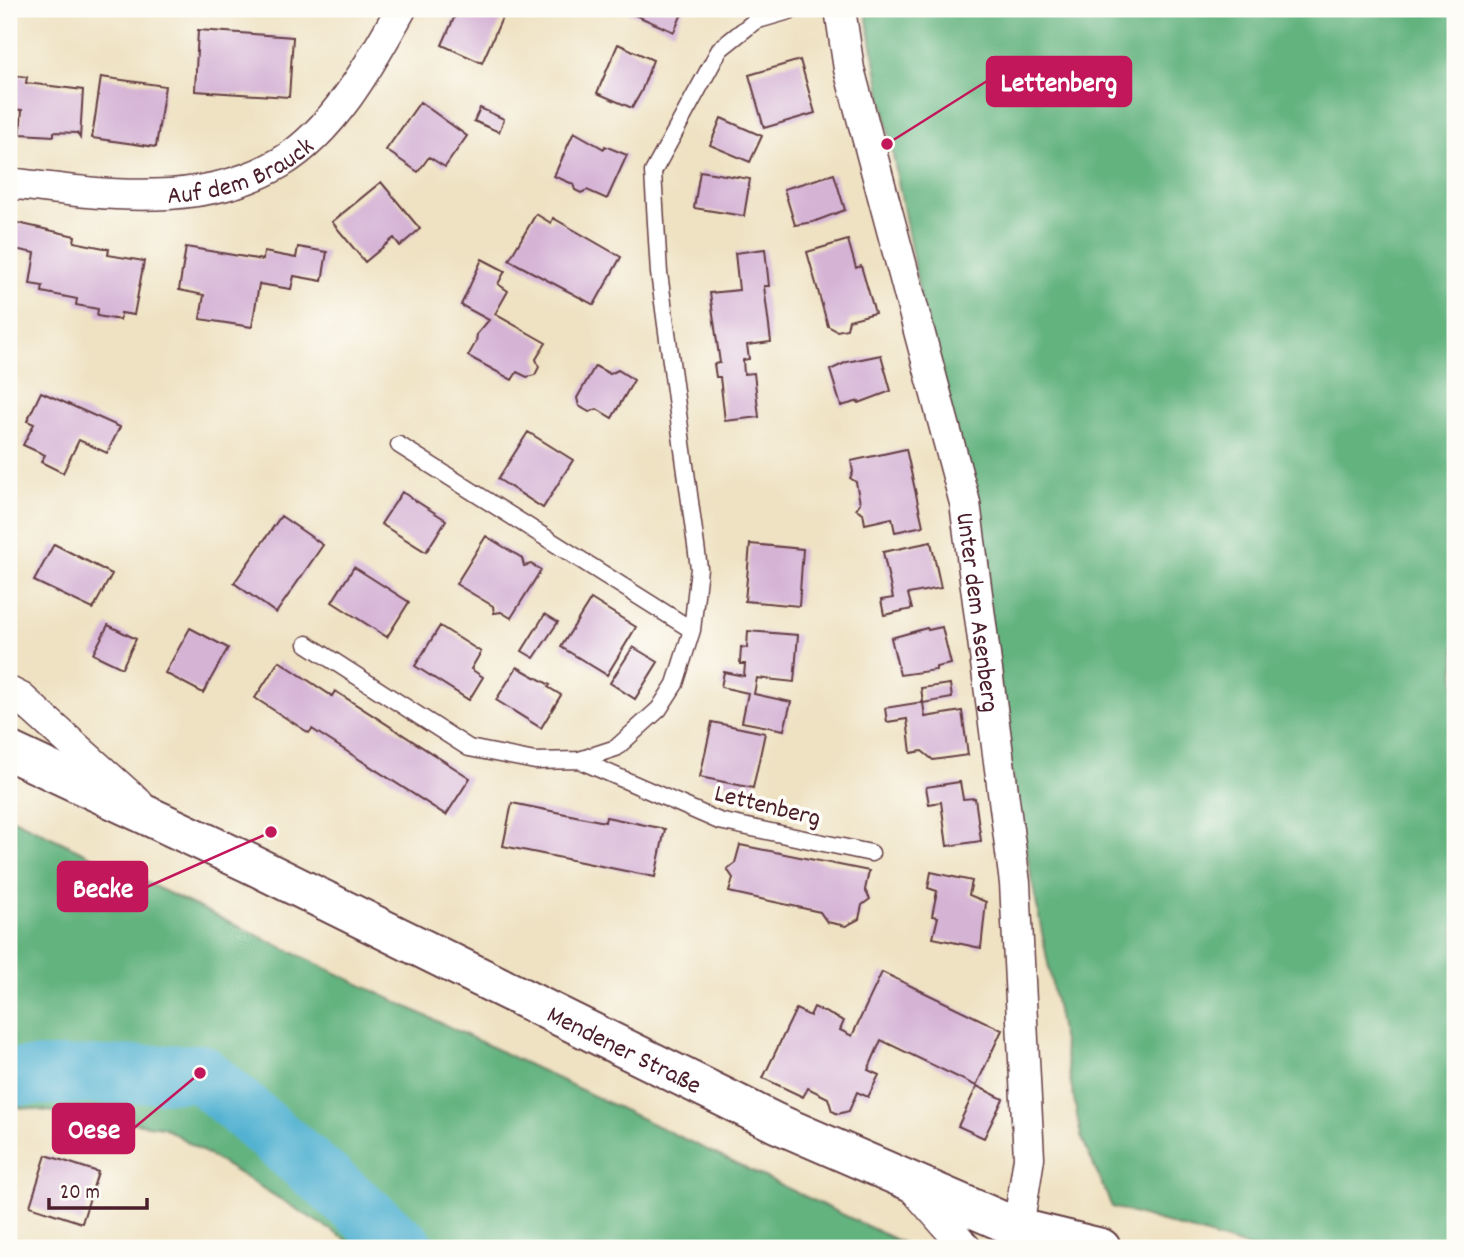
<svg xmlns="http://www.w3.org/2000/svg" width="1464" height="1257" font-family="Dekko,sans-serif">
<style>
.forest{fill:#63b37f;stroke:#566955;stroke-width:2}
.lines{fill:none;stroke-linecap:round;stroke-linejoin:round}
.river{stroke:#52b2d1;stroke-width:58}
.building{fill:#d5b3d5}
.service-casing{stroke:#633c42;stroke-width:19}
.minor-casing{stroke:#633c42;stroke-width:33}
.primary-casing{stroke:#633c42;stroke-width:42}
.service{stroke:#fff;stroke-width:16}
.minor{stroke:#fff;stroke-width:30}
.primary{stroke:#fff;stroke-width:38}
.labels{text-anchor:middle;stroke-width:7;stroke-linejoin:round;paint-order:stroke}
.street-label{font-size:26px;fill:#4a1f2b;stroke:#fdfcf7}
.leader{fill:none;stroke:#c2185b;stroke-width:2.5}
.callout-dot{fill:#c2185b;stroke:#fdfcf7;stroke-width:2.5}
.callout{fill:#c2185b;stroke:#c2185b;stroke-width:2.5}
.callout-label{font-size:28px;text-anchor:middle;font-weight:bold;fill:#fff}
</style>
<rect width="100%" height="100%" fill="#fdfcf7"/>
<filter id="ink" filterUnits="userSpaceOnUse"><feTurbulence type="fractalNoise" baseFrequency=".0143" numOctaves="2"/><feDisplacementMap in="SourceGraphic" scale="14" xChannelSelector="R" yChannelSelector="G"/><feConvolveMatrix kernelMatrix="1 2 1 2 8 2 1 2 1" color-interpolation-filters="sRGB"/></filter>
<filter id="wash" filterUnits="userSpaceOnUse"><feTurbulence type="fractalNoise" baseFrequency=".00686" numOctaves="4" result="noise"/><feDisplacementMap in="SourceGraphic" scale="28" xChannelSelector="R" yChannelSelector="G"/><feGaussianBlur stdDeviation="1.57" result="paint"/><feColorMatrix in="noise" values="0 0 0 0 0 0 0 0 0 0 0 0 0 0 0 0 0 1.4 0 .05"/><feComposite in="paint" operator="in"/></filter>
<g filter="url(#wash)">
<rect width="100%" height="100%" fill="#efe2c3"/>
<path class="forest" d="M 865,9 L 1455,9 L 1455,1248 L 1250,1248 L 1112,1207 L 1081,1136 Z
M 9,817 L 913,1248 L 360,1248 L 163,1127 L 9,1106 Z"/>
<g class="lines">
<path class="river" d="M 9,1077 L 200,1073 L 406,1248"/>
</g>
<g id="blocks">
<path class="building" d="M 458,9 L 506,9 L 482,63 L 442,45 Z
M 621,9 L 684,9 L 674,32 Z
M 198,30 L 293,37 L 289,97 L 195,91 Z
M 618,44 L 653,60 L 641,92 L 632,108 L 597,93 Z
M 800,60 L 815,113 L 764,128 L 749,75 Z
M 9,75 L 27,77 L 26,83 L 83,90 L 80,138 L 77,133 L 54,132 L 54,136 L 20,134 L 22,110 L 9,109 Z
M 101,77 L 165,86 L 156,147 L 92,138 Z
M 420,102 L 467,136 L 445,167 L 429,157 L 418,172 L 386,150 Z
M 480,108 L 504,119 L 499,132 L 474,121 Z
M 721,118 L 762,136 L 750,162 L 710,145 Z
M 574,132 L 604,149 L 605,146 L 627,155 L 607,199 L 587,190 L 581,193 L 575,190 L 573,184 L 554,176 Z
M 700,171 L 750,179 L 744,216 L 694,208 Z
M 834,174 L 845,210 L 813,222 L 795,225 L 784,189 Z
M 381,182 L 420,229 L 400,246 L 394,238 L 365,262 L 332,222 Z
M 536,214 L 551,223 L 553,218 L 621,257 L 594,305 L 509,260 Z
M 9,221 L 75,236 L 74,242 L 109,249 L 108,255 L 144,261 L 134,315 L 121,313 L 120,320 L 97,316 L 98,309 L 76,305 L 77,299 L 42,292 L 43,286 L 30,284 L 35,253 L 9,248 Z
M 848,240 L 856,268 L 861,266 L 875,313 L 849,320 L 847,329 L 837,331 L 828,326 L 807,252 Z
M 186,247 L 263,260 L 264,252 L 296,258 L 298,247 L 327,252 L 322,281 L 294,276 L 291,289 L 259,284 L 252,327 L 200,319 L 204,295 L 179,290 Z
M 765,249 L 769,286 L 764,286 L 771,342 L 747,345 L 749,359 L 743,360 L 744,374 L 754,373 L 759,417 L 725,421 L 720,377 L 716,377 L 714,364 L 720,363 L 710,293 L 739,290 L 735,253 Z
M 482,259 L 505,271 L 498,284 L 508,291 L 495,314 L 546,343 L 536,359 L 539,367 L 535,375 L 527,377 L 517,372 L 512,380 L 468,356 L 476,342 L 477,334 L 489,320 L 461,305 Z
M 881,355 L 891,391 L 859,403 L 859,401 L 841,406 L 830,370 L 847,362 Z
M 595,366 L 610,374 L 618,370 L 634,380 L 612,418 L 597,409 L 589,412 L 579,406 L 577,398 Z
M 41,392 L 120,427 L 107,453 L 79,440 L 63,473 L 41,462 L 45,455 L 23,445 L 34,424 L 27,421 Z
M 528,432 L 573,460 L 543,508 L 498,479 Z
M 906,449 L 923,526 L 895,532 L 892,518 L 865,524 L 863,513 L 856,509 L 860,503 L 856,482 L 850,478 L 853,472 L 851,461 Z
M 402,492 L 446,520 L 426,552 L 381,524 Z
M 281,516 L 323,545 L 276,613 L 234,583 Z
M 486,536 L 522,558 L 524,566 L 531,564 L 541,570 L 511,618 L 501,612 L 494,613 L 493,606 L 456,584 Z
M 931,542 L 941,588 L 908,594 L 912,609 L 884,615 L 881,600 L 893,598 L 883,552 Z
M 54,544 L 112,574 L 93,609 L 34,581 Z
M 750,544 L 803,549 L 799,606 L 745,601 Z
M 354,567 L 409,602 L 387,637 L 332,602 Z
M 591,599 L 636,627 L 607,675 L 561,647 Z
M 545,614 L 558,622 L 534,658 L 522,651 Z
M 108,625 L 136,639 L 122,668 L 93,654 Z
M 440,626 L 481,652 L 471,669 L 483,677 L 469,700 L 415,666 Z
M 942,627 L 951,664 L 936,667 L 936,670 L 900,675 L 891,638 L 927,628 L 928,630 Z
M 190,628 L 228,648 L 203,693 L 165,673 Z
M 748,631 L 798,635 L 794,682 L 757,678 L 754,694 L 791,702 L 784,730 L 742,722 L 748,693 L 721,687 L 724,672 L 744,676 L 745,664 L 740,664 L 741,647 L 747,648 Z
M 633,647 L 658,662 L 635,699 L 610,683 Z
M 279,661 L 332,696 L 335,691 L 470,778 L 446,815 L 312,729 L 309,733 L 255,698 Z
M 517,667 L 550,685 L 548,687 L 561,695 L 541,728 L 496,700 Z
M 950,684 L 952,698 L 923,703 L 925,717 L 962,711 L 968,755 L 933,760 L 922,751 L 911,753 L 907,719 L 887,722 L 885,708 L 923,702 L 921,688 Z
M 712,722 L 765,733 L 753,788 L 700,777 Z
M 960,782 L 963,799 L 975,798 L 981,841 L 947,846 L 941,802 L 929,804 L 926,787 Z
M 512,803 L 605,822 L 606,817 L 665,829 L 655,877 L 503,846 Z
M 740,845 L 869,871 L 865,890 L 870,899 L 862,905 L 859,919 L 846,926 L 827,922 L 820,912 L 729,892 L 733,878 L 727,869 L 735,863 Z
M 931,872 L 972,881 L 969,895 L 986,902 L 981,948 L 933,938 L 938,917 L 932,916 L 937,891 L 928,888 Z
M 882,972 L 1002,1030 L 976,1086 L 881,1040 L 868,1070 L 879,1075 L 868,1097 L 857,1092 L 849,1111 L 838,1114 L 832,1111 L 828,1098 L 808,1088 L 803,1097 L 763,1078 L 796,1009 L 810,1016 L 814,1007 L 844,1021 L 840,1030 L 852,1036 Z
M 977,1086 L 1003,1099 L 984,1138 L 958,1126 Z
M 46,1155 L 98,1172 L 82,1223 L 30,1206 Z"/>
</g>
</g>
<g filter="url(#ink)">
<use href="#blocks" fill-opacity="0" stroke="#633c42" stroke-width="2"/>
<g class="lines">
<defs>
<path id="service" d="M 399,445 L 692,630
M 307,644 L 469,748 L 535,761 L 579,760 L 616,748 L 659,709 L 675,684 L 692,630 L 699,568 L 659,273 L 653,172 L 720,49 L 755,21 L 796,9
M 579,760 L 719,821 L 871,853"/>
<g id="minor">
<path id="s1" d="M 840,9 L 849,69 L 965,503 L 1015,883 L 1029,1158 L 1018,1228"/>
<path id="s2" d="M 9,183 C 97,194 199,210 280,163 C 334,131 372,61 401,9"/>
<path d="M 9,692 L 21,698 L 138,803"/>
<path d="M 910,1184 L 966,1248"/>
</g>
<g id="primary">
<path id="s3" d="M 9,751 L 249,863 L 776,1123 L 1018,1228 L 1101,1248"/>
</g>
</defs>
<use href="#service" class="service-casing"/>
<use href="#minor" class="minor-casing"/>
<use href="#primary" class="primary-casing"/>
<use href="#service" class="service"/>
<use href="#minor" class="minor"/>
<use href="#primary" class="primary"/>
</g>
</g>
<g class="labels">
<g class="street-label">
<text dy="9" stroke="none"><textPath href="#s2" startOffset="236">Auf dem Brauck</textPath></text>
<text dy="9" stroke="none"><textPath href="#s1" startOffset="620">Unter dem Asenberg</textPath></text>
<text transform="translate(768 804) rotate(14)" y="9">Lettenberg</text>
<text dy="9" stroke="none"><textPath href="#s3" startOffset="684">Mendener Straße</textPath></text>
</g>
</g>
<path class="leader" d="M887 144L987 81M271 832L147 887M200 1073L134 1128"/>
<g class="callout-dot">
<circle cx="887" cy="144" r="7"/>
<circle cx="271" cy="832" r="7"/>
<circle cx="200" cy="1073" r="7"/>
</g>
<g class="callout">
<rect x="987" y="57" width="144" height="49" rx="7"/>
<rect x="58" y="862" width="89" height="49" rx="7"/>
<rect x="53" y="1104" width="81" height="49" rx="7"/>
</g>
<g class="callout-label">
<text x="1059" y="91">Lettenberg</text>
<text x="103" y="897">Becke</text>
<text x="94" y="1138">Oese</text>
</g>
<rect width="1464" height="1257" fill="none" stroke="#fdfcf7" stroke-width="35"/>
<path d="M49 1198v10h98v-10" fill="none" stroke="#4a1f2b" stroke-width="3.5"/>
<text x="60" y="1198" font-size="21" fill="#4a1f2b" stroke="#fdfcf7" stroke-width="5" paint-order="stroke">20 m</text>
</svg>
